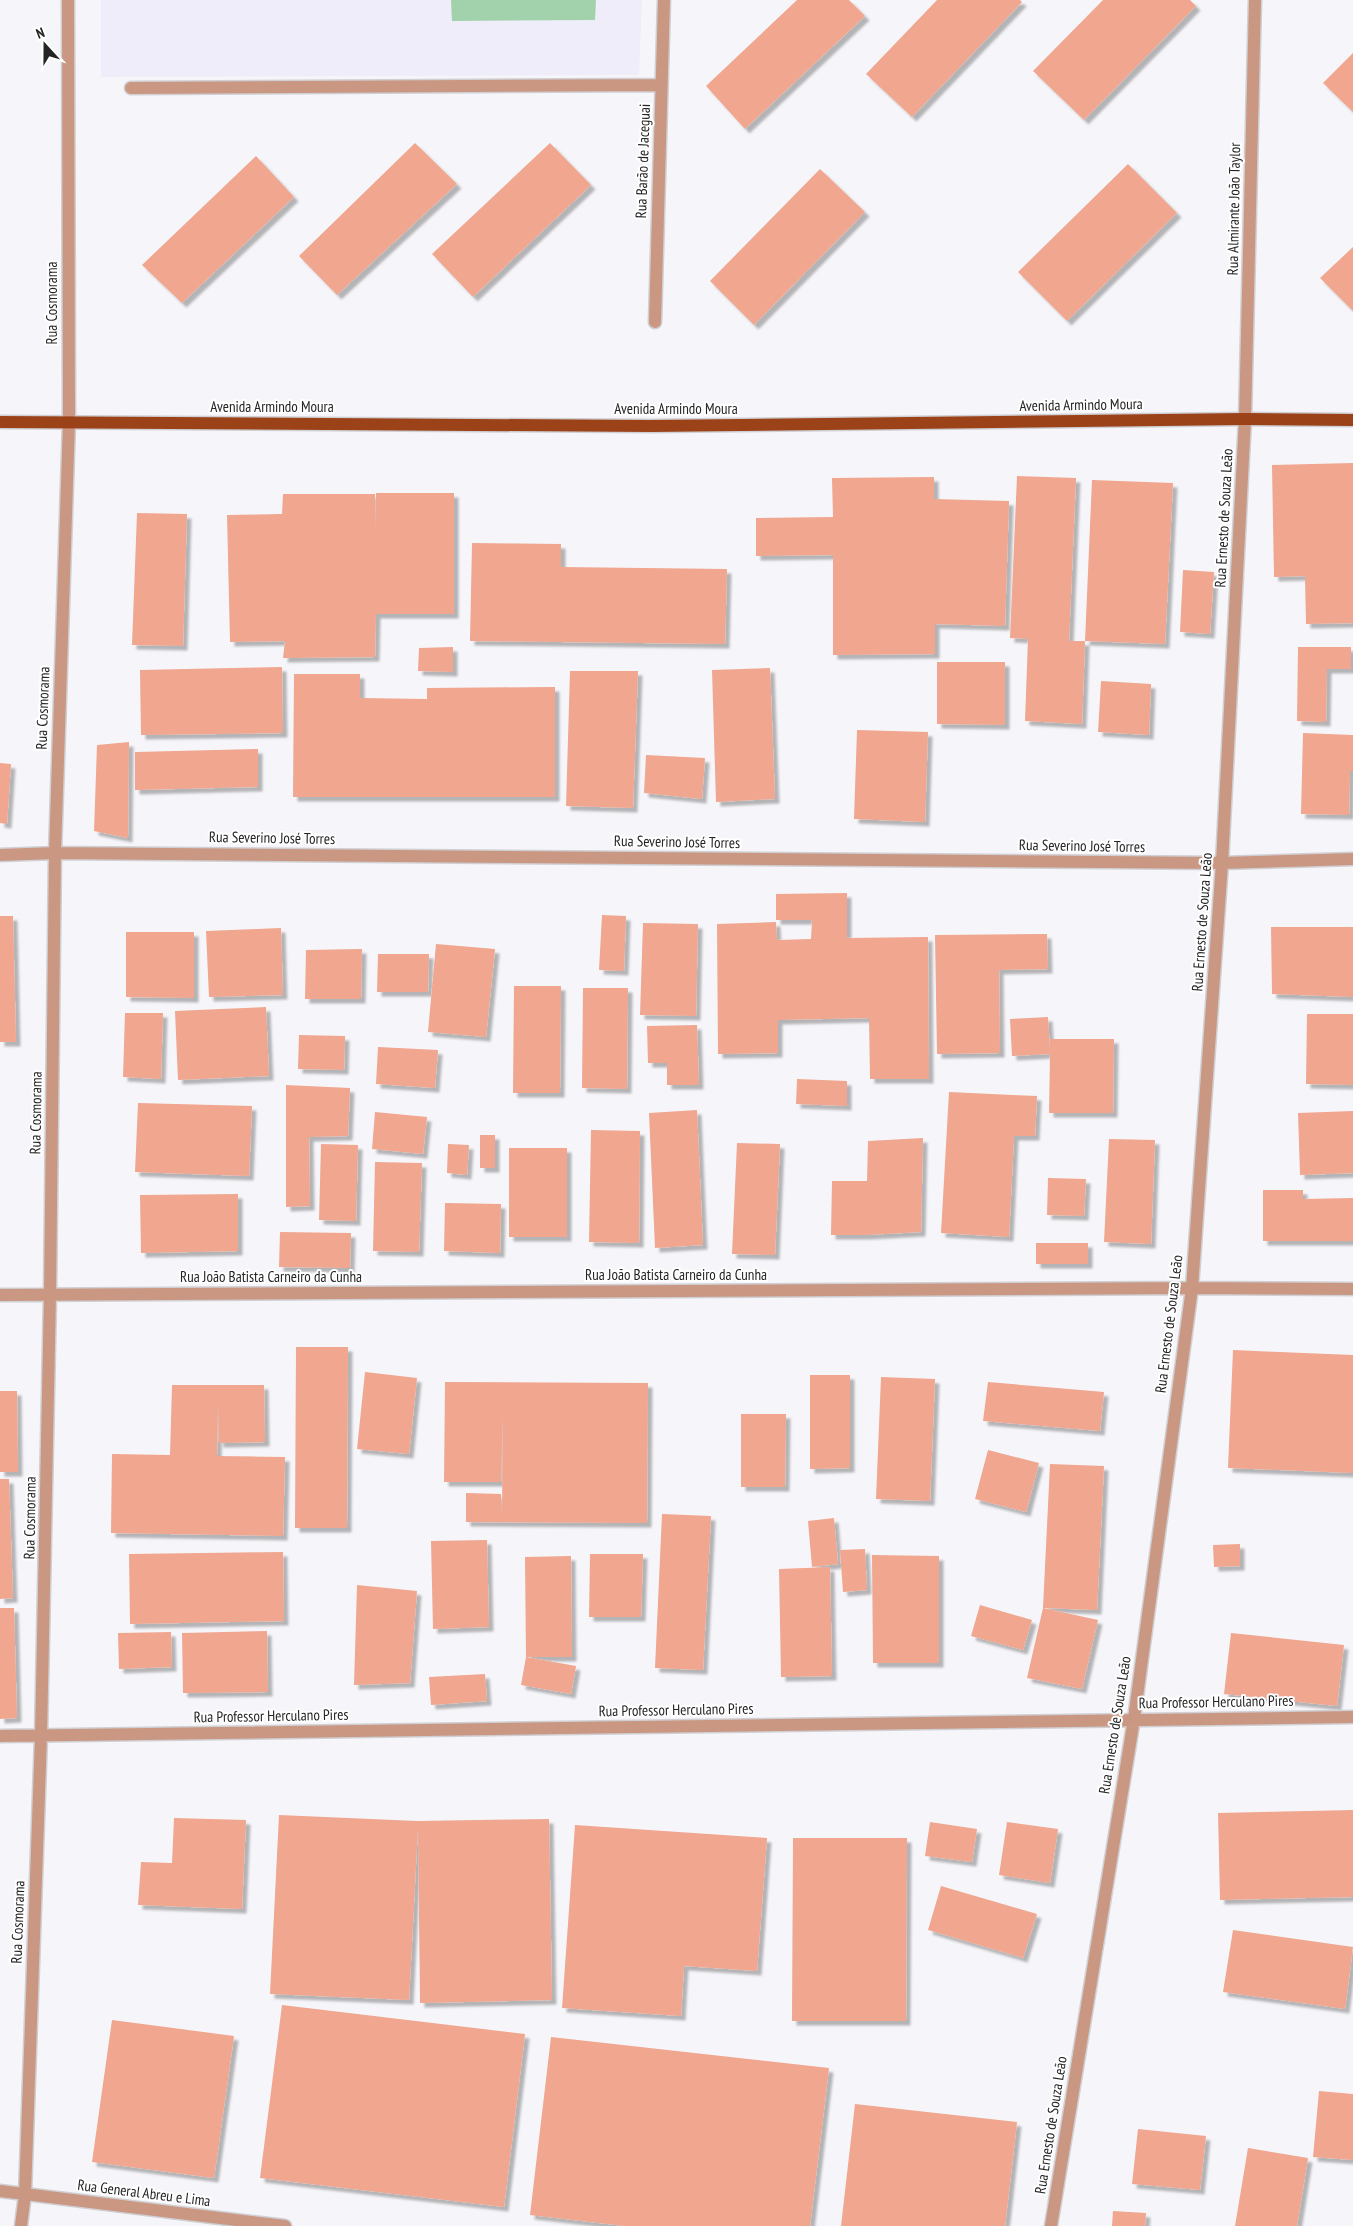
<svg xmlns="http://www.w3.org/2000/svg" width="1353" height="2226" font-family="'PT Sans Narrow',sans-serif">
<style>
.built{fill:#eeedf9}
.green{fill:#a2d2ab}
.building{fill:#f0a68f;filter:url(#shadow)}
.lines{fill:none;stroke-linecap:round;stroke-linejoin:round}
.minor-casing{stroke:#d0d0d4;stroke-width:15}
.major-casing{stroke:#d0d0d4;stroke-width:15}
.minor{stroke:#ca9782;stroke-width:12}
.major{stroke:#9b4218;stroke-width:12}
.labels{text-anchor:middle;stroke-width:4;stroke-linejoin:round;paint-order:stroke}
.street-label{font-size:15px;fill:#242425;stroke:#fff}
</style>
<defs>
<filter id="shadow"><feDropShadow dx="4.5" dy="4.5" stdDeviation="1" flood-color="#0004"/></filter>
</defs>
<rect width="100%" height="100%" fill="#f6f6fa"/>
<path class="built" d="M 101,0 L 642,0 L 639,75 L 101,77 Z"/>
<path class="green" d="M 451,0 L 596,0 L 595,20 L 452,21 Z"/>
<path class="building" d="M 797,0 L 849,0 L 865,16 L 745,129 L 706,86 Z
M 937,0 L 1020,0 L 1022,2 L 912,117 L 866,74 Z
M 1103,0 L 1190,0 L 1196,6 L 1084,120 L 1033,71 Z
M 1353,53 L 1353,112 L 1323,83 Z
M 415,143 L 457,184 L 337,295 L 299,256 Z
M 550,143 L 591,185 L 473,297 L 432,254 Z
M 256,156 L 294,197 L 182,303 L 142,265 Z
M 1128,164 L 1177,213 L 1067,321 L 1018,272 Z
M 820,169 L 865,212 L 754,325 L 710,281 Z
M 1353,247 L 1353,311 L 1320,278 Z
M 1353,463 L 1353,623 L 1306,624 L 1305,576 L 1274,577 L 1272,465 Z
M 1017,476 L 1076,478 L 1069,641 L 1085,641 L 1082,724 L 1025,721 L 1028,639 L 1010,638 Z
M 934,477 L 934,499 L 1009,501 L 1005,626 L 935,624 L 935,654 L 833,655 L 833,555 L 756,556 L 756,518 L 833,517 L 832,478 Z
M 1092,480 L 1173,483 L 1165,644 L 1085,641 Z
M 376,493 L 454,493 L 454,614 L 376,614 L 375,657 L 283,658 L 285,641 L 230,642 L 227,515 L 282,514 L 283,494 L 375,494 L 376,530 Z
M 137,513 L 187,514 L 183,646 L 132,645 Z
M 472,543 L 561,544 L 561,567 L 727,569 L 725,644 L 470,641 Z
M 1183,570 L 1214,572 L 1210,634 L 1180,632 Z
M 453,647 L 453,672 L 418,671 L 419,648 Z
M 1298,647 L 1351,647 L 1351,669 L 1327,669 L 1326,722 L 1297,721 Z
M 937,662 L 1005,662 L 1005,725 L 937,724 Z
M 282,667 L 283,733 L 141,735 L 140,670 Z
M 770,668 L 775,799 L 716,802 L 712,670 Z
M 570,671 L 638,671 L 633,808 L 566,806 Z
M 294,674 L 360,674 L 360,698 L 427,699 L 427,688 L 555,687 L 555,797 L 293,797 Z
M 1101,681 L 1151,684 L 1149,735 L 1098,732 Z
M 857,730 L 928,732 L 925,822 L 854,819 Z
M 1303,733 L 1353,735 L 1353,771 L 1350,771 L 1349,815 L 1301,814 Z
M 129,742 L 128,838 L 94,831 L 97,745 Z
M 258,749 L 258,787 L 135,790 L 135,752 Z
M 646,755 L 705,758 L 702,799 L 644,793 Z
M 0,763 L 11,764 L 7,824 L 0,823 Z
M 847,893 L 847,938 L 928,937 L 929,1079 L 870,1079 L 869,1018 L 778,1020 L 778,1053 L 718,1054 L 717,924 L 776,922 L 777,940 L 811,939 L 812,920 L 776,920 L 776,894 Z
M 602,915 L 626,916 L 624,971 L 599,970 Z
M 0,916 L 13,916 L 16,1042 L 0,1042 Z
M 643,923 L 698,924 L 696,1016 L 640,1015 Z
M 1271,927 L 1353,927 L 1353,997 L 1272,994 Z
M 281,928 L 283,995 L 209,997 L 206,931 Z
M 126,932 L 194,932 L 194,998 L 126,997 Z
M 1047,934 L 1048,969 L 999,970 L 1000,1053 L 937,1054 L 935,935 Z
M 436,944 L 495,949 L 486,1037 L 428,1032 Z
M 362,949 L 361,999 L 305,999 L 306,950 Z
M 378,954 L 429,954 L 428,992 L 377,992 Z
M 514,986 L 561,986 L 560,1093 L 513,1093 Z
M 583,988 L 628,988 L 627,1089 L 582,1088 Z
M 266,1007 L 269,1076 L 178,1080 L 175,1011 Z
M 125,1013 L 163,1013 L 161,1079 L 123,1077 Z
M 1307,1014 L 1353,1014 L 1353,1085 L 1306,1084 Z
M 1048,1017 L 1050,1051 L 1050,1039 L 1114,1039 L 1113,1113 L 1049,1113 L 1050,1054 L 1012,1056 L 1010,1019 Z
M 697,1025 L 699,1085 L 667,1085 L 667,1063 L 648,1063 L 647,1026 Z
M 299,1035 L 345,1036 L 344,1070 L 298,1069 Z
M 378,1047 L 438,1050 L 435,1088 L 376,1084 Z
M 797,1079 L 847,1081 L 847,1106 L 796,1104 Z
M 286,1085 L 350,1088 L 348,1136 L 309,1137 L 310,1206 L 286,1207 Z
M 949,1092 L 1037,1096 L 1035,1136 L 1014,1136 L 1009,1237 L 941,1233 Z
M 138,1103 L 252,1106 L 249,1176 L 135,1172 Z
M 697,1110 L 703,1245 L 655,1248 L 649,1113 Z
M 1353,1111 L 1353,1173 L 1300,1175 L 1298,1113 Z
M 375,1112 L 427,1117 L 423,1154 L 372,1149 Z
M 591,1130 L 640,1131 L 639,1243 L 589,1242 Z
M 480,1135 L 495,1135 L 495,1168 L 480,1168 Z
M 923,1138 L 921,1232 L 866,1235 L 831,1235 L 832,1181 L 867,1181 L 868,1141 Z
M 1109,1139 L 1155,1140 L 1151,1244 L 1104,1242 Z
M 737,1143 L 780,1144 L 775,1255 L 732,1254 Z
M 321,1144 L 358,1145 L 356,1221 L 319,1220 Z
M 448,1144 L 469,1145 L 467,1175 L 447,1173 Z
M 509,1148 L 567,1148 L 567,1237 L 509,1237 Z
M 375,1162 L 422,1163 L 419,1252 L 373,1251 Z
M 1048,1178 L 1086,1179 L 1084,1216 L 1047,1215 Z
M 1263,1190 L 1303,1190 L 1303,1199 L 1353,1198 L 1353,1241 L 1263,1241 Z
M 238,1194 L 238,1251 L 141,1253 L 140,1195 Z
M 445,1203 L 501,1204 L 500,1253 L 444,1251 Z
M 280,1232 L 351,1233 L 350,1268 L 279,1267 Z
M 1036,1243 L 1088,1243 L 1088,1264 L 1036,1264 Z
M 296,1347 L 348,1347 L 347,1528 L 295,1528 Z
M 1233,1350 L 1353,1355 L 1353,1473 L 1228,1468 Z
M 365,1372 L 417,1378 L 409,1454 L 357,1449 Z
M 810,1375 L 850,1375 L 850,1468 L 810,1469 Z
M 881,1377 L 935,1379 L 930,1501 L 876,1499 Z
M 445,1382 L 648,1383 L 647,1523 L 466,1522 L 466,1493 L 501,1494 L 502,1514 L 503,1407 L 501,1482 L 444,1482 Z
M 988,1382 L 1104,1392 L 1100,1431 L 983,1421 Z
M 172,1385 L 264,1385 L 265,1442 L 219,1443 L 218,1403 L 217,1456 L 285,1457 L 283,1536 L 111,1533 L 112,1454 L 170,1455 Z
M 0,1391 L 17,1391 L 18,1472 L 0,1472 Z
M 741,1414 L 786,1414 L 785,1487 L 741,1487 Z
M 988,1450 L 1039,1463 L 1026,1512 L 975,1499 Z
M 1050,1464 L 1104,1466 L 1097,1610 L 1043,1608 Z
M 0,1479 L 9,1479 L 13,1598 L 0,1599 Z
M 662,1514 L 711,1516 L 703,1670 L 655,1668 Z
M 834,1518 L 838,1564 L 812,1567 L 808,1521 Z
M 487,1540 L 489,1627 L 433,1629 L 431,1541 Z
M 1240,1544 L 1240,1566 L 1214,1567 L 1213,1545 Z
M 865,1549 L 867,1590 L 843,1592 L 840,1550 Z
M 283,1552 L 284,1621 L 130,1624 L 129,1554 Z
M 590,1554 L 643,1554 L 641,1617 L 589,1617 Z
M 872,1555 L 939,1556 L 939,1663 L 873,1663 Z
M 571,1556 L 572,1657 L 526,1657 L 525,1557 Z
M 830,1567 L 832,1676 L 781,1677 L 779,1569 Z
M 357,1585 L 417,1591 L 410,1683 L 354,1685 Z
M 980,1605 L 1032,1620 L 1023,1650 L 971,1636 Z
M 0,1608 L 14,1608 L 17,1718 L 0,1719 Z
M 1043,1608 L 1098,1620 L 1082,1689 L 1027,1678 Z
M 267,1631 L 268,1692 L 183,1693 L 182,1633 Z
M 171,1632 L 172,1667 L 119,1669 L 118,1633 Z
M 1231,1633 L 1344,1645 L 1337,1706 L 1224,1694 Z
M 526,1657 L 576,1666 L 571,1694 L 521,1685 Z
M 485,1674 L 487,1701 L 431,1705 L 429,1677 Z
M 1353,1810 L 1353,1897 L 1220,1900 L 1218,1813 Z
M 279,1815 L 417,1821 L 549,1819 L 552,2000 L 420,2003 L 418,1827 L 409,2000 L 270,1994 Z
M 174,1818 L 246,1820 L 242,1909 L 138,1905 L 141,1862 L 172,1863 Z
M 930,1822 L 977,1829 L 972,1862 L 925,1856 Z
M 1007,1822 L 1058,1829 L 1050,1883 L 999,1875 Z
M 575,1825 L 767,1838 L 757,1971 L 684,1966 L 681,2016 L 562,2008 Z
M 793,1838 L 907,1838 L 906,2021 L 792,2021 Z
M 941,1886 L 1037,1914 L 1023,1958 L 928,1930 Z
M 1233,1930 L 1353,1947 L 1345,2009 L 1223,1992 Z
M 282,2005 L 525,2034 L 504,2207 L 260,2178 Z
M 112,2020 L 234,2036 L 214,2178 L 92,2162 Z
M 551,2037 L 829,2068 L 810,2226 L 625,2226 L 530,2215 Z
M 1319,2091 L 1353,2094 L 1353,2160 L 1313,2157 Z
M 855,2104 L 1017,2122 L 1005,2226 L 841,2226 Z
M 1138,2129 L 1206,2136 L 1200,2190 L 1132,2184 Z
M 1248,2148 L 1308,2158 L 1297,2226 L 1235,2226 Z
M 1113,2211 L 1146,2213 L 1145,2226 L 1112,2226 Z"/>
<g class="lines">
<defs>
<path id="minor" d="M 131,88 L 661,85
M 655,322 L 664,0
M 0,855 L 55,853 L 1222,863 L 1353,859
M 0,1295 L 1192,1288 L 1353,1289
M 0,1736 L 1353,1717
M 0,2191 L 285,2226
M 21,2226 L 25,2194 L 41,1736 L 50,1295 L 55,853 L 69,422 L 68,0
M 1051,2226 L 1134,1719 L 1192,1288 L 1222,863 L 1245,419 L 1255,0"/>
<path id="major" d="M 0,422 L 651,426 L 1245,419 L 1353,420"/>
</defs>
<use href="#minor" class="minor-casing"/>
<use href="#major" class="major-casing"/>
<use href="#minor" class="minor"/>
<use href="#major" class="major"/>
</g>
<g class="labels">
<g class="street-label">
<text transform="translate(643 161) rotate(-88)" y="5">Rua Barão de Jaceguai</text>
<text transform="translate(1234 209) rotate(-89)" y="5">Rua Almirante João Taylor</text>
<text transform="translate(52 303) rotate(-90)" y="5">Rua Cosmorama</text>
<text transform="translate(1081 405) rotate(-1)" y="5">Avenida Armindo Moura</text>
<text x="272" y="412">Avenida Armindo Moura</text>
<text x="676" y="414">Avenida Armindo Moura</text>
<text transform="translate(1224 518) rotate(-87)" y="5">Rua Ernesto de Souza Leão</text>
<text transform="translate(43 708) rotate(-88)" y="5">Rua Cosmorama</text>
<text transform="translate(272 838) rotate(1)" y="5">Rua Severino José Torres</text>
<text transform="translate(677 842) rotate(1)" y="5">Rua Severino José Torres</text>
<text transform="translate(1082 846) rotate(1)" y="5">Rua Severino José Torres</text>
<text transform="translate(1202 922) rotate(-86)" y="5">Rua Ernesto de Souza Leão</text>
<text transform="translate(36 1113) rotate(-89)" y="5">Rua Cosmorama</text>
<text x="676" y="1280">Rua João Batista Carneiro da Cunha</text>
<text x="271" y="1282">Rua João Batista Carneiro da Cunha</text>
<text transform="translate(1169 1324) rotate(-83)" y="5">Rua Ernesto de Souza Leão</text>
<text transform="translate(30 1518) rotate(-89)" y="5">Rua Cosmorama</text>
<text transform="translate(1216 1702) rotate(-1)" y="5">Rua Professor Herculano Pires</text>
<text transform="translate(676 1710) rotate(-1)" y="5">Rua Professor Herculano Pires</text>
<text transform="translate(271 1716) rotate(-1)" y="5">Rua Professor Herculano Pires</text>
<text transform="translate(1115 1725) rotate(-81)" y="5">Rua Ernesto de Souza Leão</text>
<text transform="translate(18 1922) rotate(-88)" y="5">Rua Cosmorama</text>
<text transform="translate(1051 2125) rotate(-81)" y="5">Rua Ernesto de Souza Leão</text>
<text transform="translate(144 2193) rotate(7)" y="5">Rua General Abreu e Lima</text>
</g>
</g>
<g transform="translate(45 45) rotate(339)" stroke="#ffffff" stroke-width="4" paint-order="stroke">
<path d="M0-4L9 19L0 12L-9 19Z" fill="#242425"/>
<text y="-8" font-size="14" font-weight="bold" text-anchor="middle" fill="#242425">N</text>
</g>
</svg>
